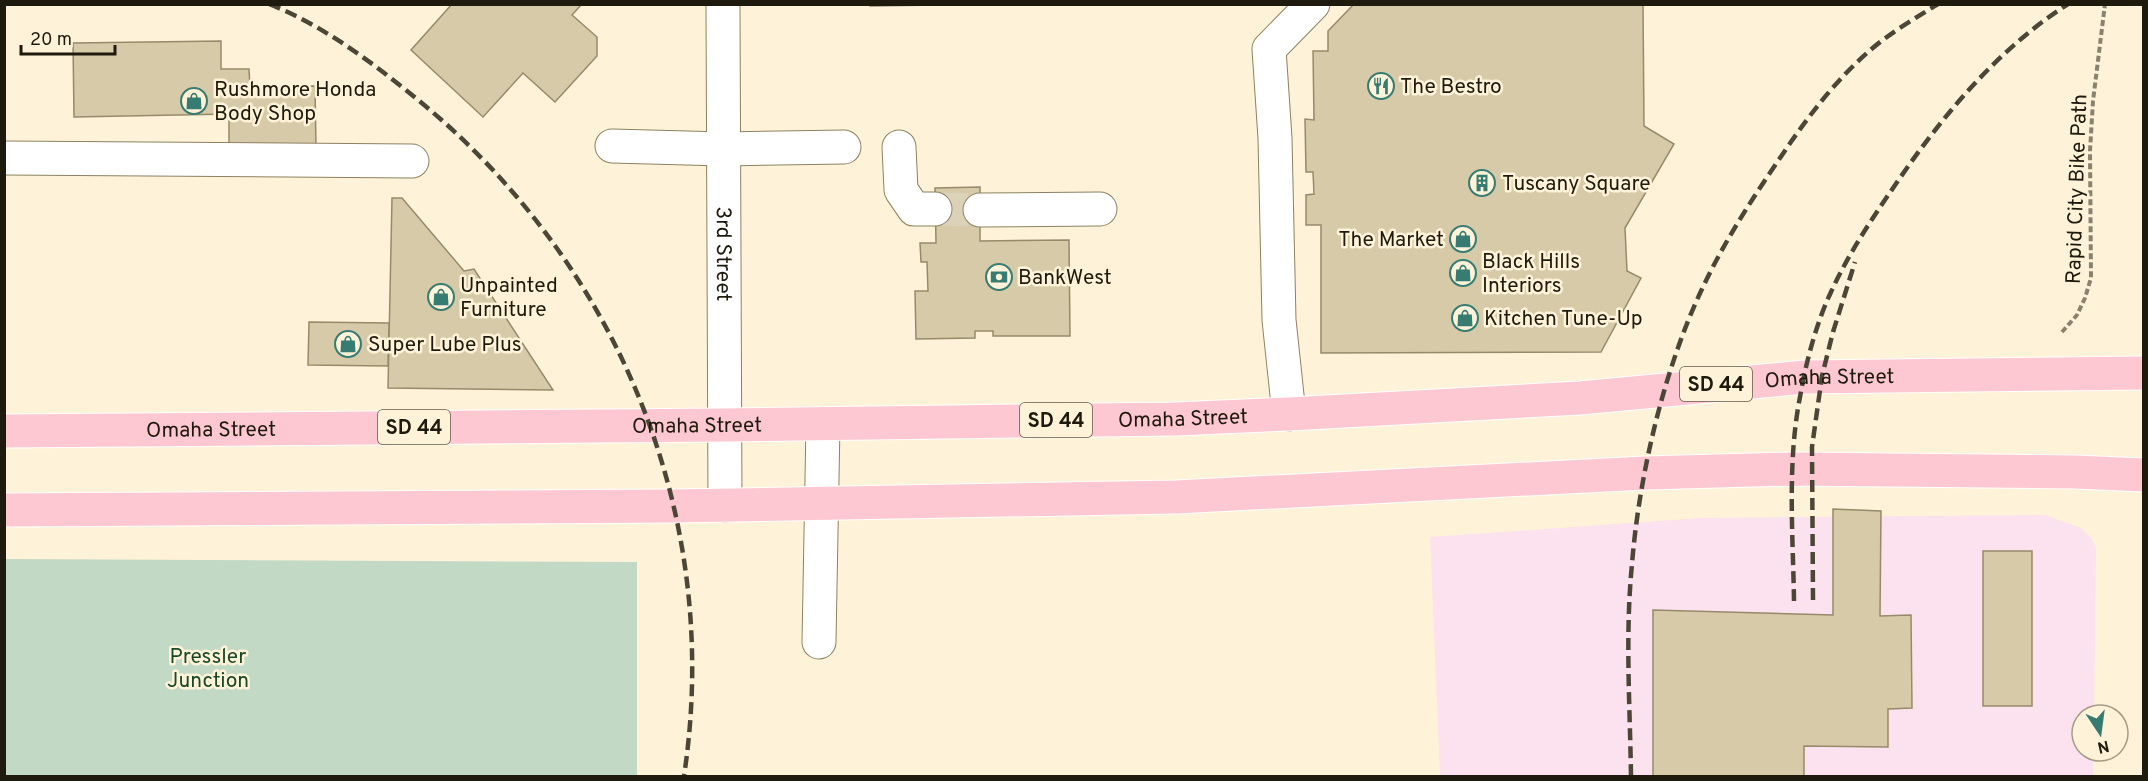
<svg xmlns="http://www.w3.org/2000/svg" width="2148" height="781" font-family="Overpass,sans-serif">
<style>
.industrial{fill:#fbe2ee}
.green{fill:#c1d9c5}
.building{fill:#d7caa8;stroke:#968a6a;stroke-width:1.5}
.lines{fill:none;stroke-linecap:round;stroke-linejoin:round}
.minor-tunnel{stroke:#dcd2ba;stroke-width:33;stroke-dasharray:33 16;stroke-linecap:butt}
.minor-casing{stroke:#8d8161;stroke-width:35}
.major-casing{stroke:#fff;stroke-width:35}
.path{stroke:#89826e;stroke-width:4;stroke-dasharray:6 3;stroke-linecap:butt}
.minor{stroke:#fff;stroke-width:33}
.major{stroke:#fec8d2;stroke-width:33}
.rail{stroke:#4c4637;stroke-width:4.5;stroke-dasharray:12 6;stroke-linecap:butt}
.labels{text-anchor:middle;stroke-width:5;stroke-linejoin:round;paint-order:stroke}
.shield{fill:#fef3d8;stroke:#615b4a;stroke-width:1.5}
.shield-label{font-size:20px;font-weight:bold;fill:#1e1a0d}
.poi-label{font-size:21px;fill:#1e1a0d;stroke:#fef3d8;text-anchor:start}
.street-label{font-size:21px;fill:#1e1a0d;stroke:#fef3d8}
.park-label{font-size:21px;fill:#184927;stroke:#fef3d8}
</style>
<rect width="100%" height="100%" fill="#fef3d8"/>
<path class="industrial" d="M 2045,515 L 2081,528 L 2092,539 L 2096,549 L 2094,715 L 2082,715 L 2082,751 L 2093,751 L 2093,776 L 1440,776 L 1430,537 L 1700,518 Z"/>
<path class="green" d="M 5,559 L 637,562 L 637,776 L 5,776 Z"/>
<path class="building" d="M 452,4 L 582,4 L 572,15 L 597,37 L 597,56 L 555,102 L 523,73 L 483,117 L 411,50 Z
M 870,4 L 1006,4 L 870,6 Z
M 1354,4 L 1643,4 L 1644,126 L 1674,144 L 1625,228 L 1627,271 L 1641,278 L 1601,352 L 1321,353 L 1321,225 L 1306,225 L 1306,195 L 1314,194 L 1313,172 L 1306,172 L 1305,119 L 1314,120 L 1313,51 L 1328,51 L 1328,31 Z
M 221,41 L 221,69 L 249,69 L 250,87 L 315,86 L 316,146 L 229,147 L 229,114 L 74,117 L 73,43 Z
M 980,187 L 980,241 L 1069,240 L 1070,336 L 993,336 L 993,331 L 975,331 L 975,338 L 916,339 L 915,291 L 928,291 L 927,262 L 921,262 L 920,243 L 936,243 L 935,188 Z
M 392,198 L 402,198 L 464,271 L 474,269 L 553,390 L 388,388 Z
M 309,322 L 389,323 L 388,366 L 308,365 Z
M 1833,509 L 1881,511 L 1880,616 L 1911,615 L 1912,708 L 1888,709 L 1888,747 L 1804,746 L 1804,776 L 1653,776 L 1653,610 L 1833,615 Z
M 1983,551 L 2032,551 L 2032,706 L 1983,706 Z"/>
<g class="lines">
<path class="minor-tunnel" d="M 935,209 L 980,210"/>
<defs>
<g id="minor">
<path id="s1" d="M 723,4 L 725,505"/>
<path d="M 612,146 L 724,149 L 844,147"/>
<path d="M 899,147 L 901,190 L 914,209 L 935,209"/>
<path d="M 4,158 L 412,161"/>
<path d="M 980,210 L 1100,209"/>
<path d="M 1289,414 L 1279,320 L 1275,138 L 1269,49 L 1313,4"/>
<path d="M 819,642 L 823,424"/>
</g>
<g id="major">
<path id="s2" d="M 4,431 L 725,425 L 1175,419 L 1289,414 L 1580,398 L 1805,377 L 2144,373"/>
<path d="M 4,510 L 675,506 L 1176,497 L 1645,473 L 1793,469 L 2075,472 L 2144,475"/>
</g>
</defs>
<use href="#minor" class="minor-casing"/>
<use href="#major" class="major-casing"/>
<path class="path" d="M 2062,332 L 2077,315 L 2085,298 L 2091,278 L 2090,151 L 2093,101 L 2105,4"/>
<use href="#minor" class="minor"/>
<use href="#major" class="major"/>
<path class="rail" d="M 269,4 C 325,26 377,66 423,104 C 621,269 723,520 684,776
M 1813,600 L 1812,447 L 1822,376 L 1833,332 L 1855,262
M 1794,601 C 1793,534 1787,463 1800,397 C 1806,362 1816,324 1831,292 C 1847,257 1869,223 1891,191 C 1939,120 1995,51 2068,4
M 1631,776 C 1630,706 1625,634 1632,564 C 1639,476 1664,369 1702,289 C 1723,244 1750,202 1778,161 C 1804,122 1832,84 1867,53 C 1888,34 1914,19 1938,4"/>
</g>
<defs>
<symbol id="restaurant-ring" viewBox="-11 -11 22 22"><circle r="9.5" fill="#fef3d8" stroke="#377c72" stroke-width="1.5"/><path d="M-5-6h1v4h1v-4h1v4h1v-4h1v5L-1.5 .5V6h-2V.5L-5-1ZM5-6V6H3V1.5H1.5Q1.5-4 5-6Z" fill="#377c72"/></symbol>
<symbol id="shop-ring" viewBox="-11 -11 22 22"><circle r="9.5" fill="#fef3d8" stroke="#377c72" stroke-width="1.5"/><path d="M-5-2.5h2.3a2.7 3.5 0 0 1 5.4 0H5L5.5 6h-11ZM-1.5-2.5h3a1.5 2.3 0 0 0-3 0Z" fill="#377c72"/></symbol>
<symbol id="building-ring" viewBox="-11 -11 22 22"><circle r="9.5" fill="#fef3d8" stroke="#377c72" stroke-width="1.5"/><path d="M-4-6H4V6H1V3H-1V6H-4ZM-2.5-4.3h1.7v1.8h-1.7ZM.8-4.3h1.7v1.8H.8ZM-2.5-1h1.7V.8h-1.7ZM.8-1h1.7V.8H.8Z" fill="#377c72"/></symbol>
<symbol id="bank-ring" viewBox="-11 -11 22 22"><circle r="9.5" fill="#fef3d8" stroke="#377c72" stroke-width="1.5"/><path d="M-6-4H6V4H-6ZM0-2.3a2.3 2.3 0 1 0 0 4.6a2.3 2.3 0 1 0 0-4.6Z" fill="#377c72"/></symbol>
</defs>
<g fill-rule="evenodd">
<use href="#restaurant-ring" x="1366" y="71" width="30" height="30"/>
<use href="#shop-ring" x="179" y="86" width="30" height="30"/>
<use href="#building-ring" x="1467" y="168" width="30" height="30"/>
<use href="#shop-ring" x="1448" y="224" width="30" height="30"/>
<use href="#shop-ring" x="1448" y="258" width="30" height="30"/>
<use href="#bank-ring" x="984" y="262" width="30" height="30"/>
<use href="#shop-ring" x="426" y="282" width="30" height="30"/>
<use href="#shop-ring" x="1450" y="303" width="30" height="30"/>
<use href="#shop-ring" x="333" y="329" width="30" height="30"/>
</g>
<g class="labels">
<g class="shield">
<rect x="1680" y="367" width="72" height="34" rx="4.5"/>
<rect x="1020" y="403" width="72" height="34" rx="4.5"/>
<rect x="378" y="410" width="72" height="34" rx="4.5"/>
</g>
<g class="shield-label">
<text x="1716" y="391">SD 44</text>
<text x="1056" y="427">SD 44</text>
<text x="414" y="434">SD 44</text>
</g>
<g class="poi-label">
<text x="1400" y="93">The Bestro</text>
<text x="214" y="96">Rushmore Honda<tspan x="214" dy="24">Body Shop</tspan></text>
<text x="1502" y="190">Tuscany Square</text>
<text x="1444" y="246" text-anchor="end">The Market</text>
<text x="1482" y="268">Black Hills<tspan x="1482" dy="24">Interiors</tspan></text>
<text x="1018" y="284">BankWest</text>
<text x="460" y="292">Unpainted<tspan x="460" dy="24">Furniture</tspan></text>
<text x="1484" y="325">Kitchen Tune-Up</text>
<text x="368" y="351">Super Lube Plus</text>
</g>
<g class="street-label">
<text transform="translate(2076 189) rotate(-88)" y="7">Rapid City Bike Path</text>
<text dy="7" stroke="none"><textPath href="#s1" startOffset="250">3rd Street</textPath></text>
<text dy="7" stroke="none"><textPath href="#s2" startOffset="1827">Omaha Street</textPath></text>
<text dy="7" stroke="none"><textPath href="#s2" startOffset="1179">Omaha Street</textPath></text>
<text dy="7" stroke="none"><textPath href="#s2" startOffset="693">Omaha Street</textPath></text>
<text dy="7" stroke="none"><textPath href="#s2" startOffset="207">Omaha Street</textPath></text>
</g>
<g class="park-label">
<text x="208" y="663">Pressler<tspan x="208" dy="24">Junction</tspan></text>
</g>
</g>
<rect width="2148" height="781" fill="none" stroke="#1e1a0d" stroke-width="12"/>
<g transform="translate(2100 733) rotate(167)"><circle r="28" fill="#fef3d8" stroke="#a49c87" stroke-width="1.5"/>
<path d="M0-4.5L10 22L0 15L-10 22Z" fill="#377c72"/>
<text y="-9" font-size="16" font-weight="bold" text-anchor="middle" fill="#1e1a0d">N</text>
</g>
<path d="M21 45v9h94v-9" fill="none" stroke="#1e1a0d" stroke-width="3"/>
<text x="30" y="45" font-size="18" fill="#1e1a0d" stroke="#fef3d8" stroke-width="4.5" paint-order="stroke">20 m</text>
</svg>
